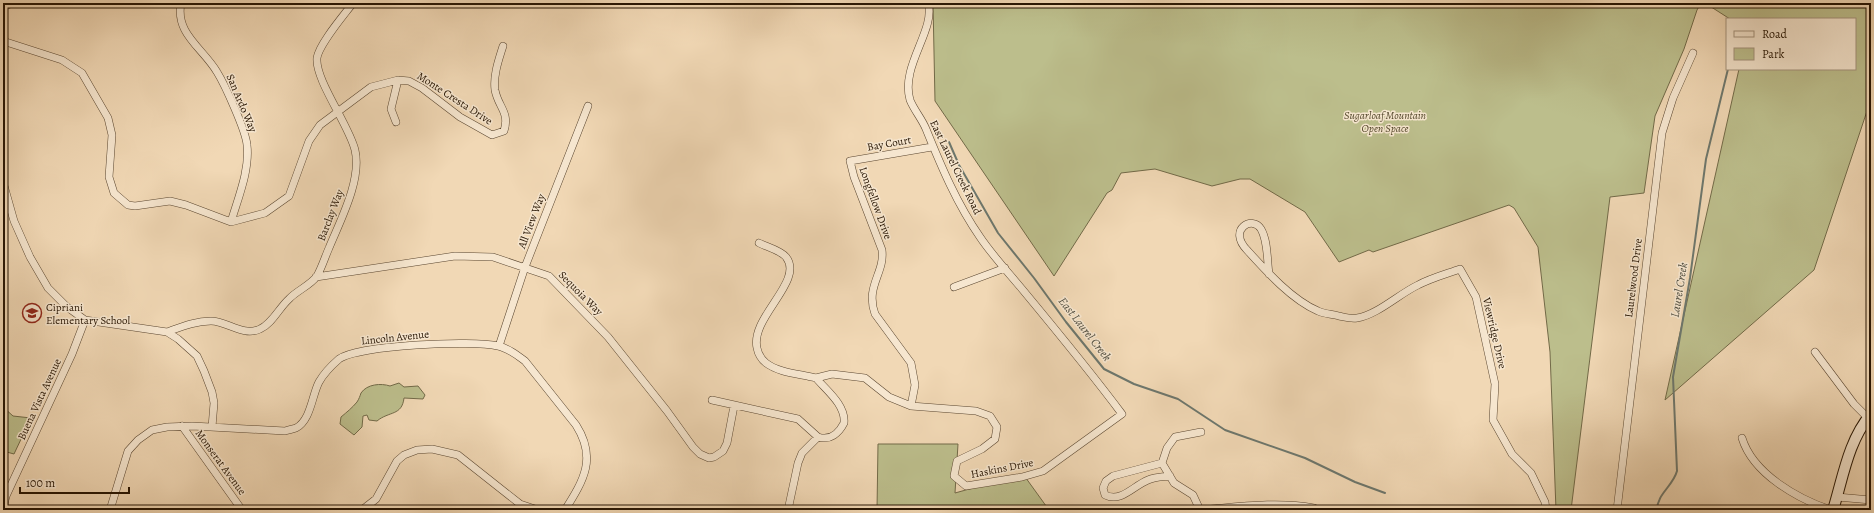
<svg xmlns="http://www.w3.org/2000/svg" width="1874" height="513" font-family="Alegreya,serif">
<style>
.green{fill:#bcbe8c;stroke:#726a48}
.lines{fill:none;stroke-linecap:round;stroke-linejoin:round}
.stream{stroke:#6d776d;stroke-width:2}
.street-casing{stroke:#5a4630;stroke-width:8}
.secondary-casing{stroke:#271503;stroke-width:12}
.street{stroke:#f6e6cf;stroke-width:7}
.secondary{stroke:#f6e6cf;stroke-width:10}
.labels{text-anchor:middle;stroke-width:3;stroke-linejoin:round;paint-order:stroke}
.street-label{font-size:11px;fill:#271503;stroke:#f6e6cf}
.park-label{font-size:11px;font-style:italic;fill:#54482c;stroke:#f6e6cf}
.poi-label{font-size:11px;fill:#271503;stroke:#f6e6cf;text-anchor:start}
.water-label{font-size:12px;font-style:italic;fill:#504e41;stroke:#f6e6cf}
</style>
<rect width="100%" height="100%" fill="#f1d8b5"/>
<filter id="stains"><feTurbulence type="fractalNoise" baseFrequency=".005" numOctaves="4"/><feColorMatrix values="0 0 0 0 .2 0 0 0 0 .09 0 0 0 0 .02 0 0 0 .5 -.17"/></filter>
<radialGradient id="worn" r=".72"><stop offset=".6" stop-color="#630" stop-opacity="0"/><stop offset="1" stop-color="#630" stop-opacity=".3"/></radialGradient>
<path class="green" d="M 933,3 L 1701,3 L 1697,10 L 1684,49 L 1655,116 L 1644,193 L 1610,197 L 1571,510 L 1556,510 L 1550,352 L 1538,247 L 1514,208 L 1509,205 L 1373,252 L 1369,250 L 1339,262 L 1305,212 L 1250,179 L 1240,179 L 1212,186 L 1155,169 L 1121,173 L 1112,190 L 1107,193 L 1054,276 L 935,101 Z
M 1705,3 L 1871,3 L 1871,99 L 1814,270 L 1665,400 L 1739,69 L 1855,69 L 1855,19 L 1730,19 Z
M 399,383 L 404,387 L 418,386 L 425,395 L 423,399 L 404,398 C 402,416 389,411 377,421 L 369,420 L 367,415 L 363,416 L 362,427 L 354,435 L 340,424 L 341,417 C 347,412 352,408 357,402 C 359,399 360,396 361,393 C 367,384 381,383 390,386 Z
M 3,407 L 13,416 L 31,418 L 14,454 L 3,451 Z
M 878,444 L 958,444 L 955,493 L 1023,474 L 1049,510 L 877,510 Z"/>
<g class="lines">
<path class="stream" d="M 949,142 L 959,165 L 998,233 L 1034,278 L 1066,322 L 1104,369 L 1134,384 L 1178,399 L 1225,430 L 1305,458 L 1355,482 L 1385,493
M 1410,509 L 1410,510
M 1657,510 C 1657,494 1673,486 1677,471 L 1673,377 L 1690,278 L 1706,159 L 1728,69"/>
<defs>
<path id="street" d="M 181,3 C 175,34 203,48 217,72 C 225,85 246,131 247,145 C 250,170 238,198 231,222
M 3,7 L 12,3
M 3,41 L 62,60 L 82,73 L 108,118 L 112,135 L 109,177 L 114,193 L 128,205 L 135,206 L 170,201 L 186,205 L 231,222 L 265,213 L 289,196 L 309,141 L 320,125 L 371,87 L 398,80 L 409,81 L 422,88 L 460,117 L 492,135 L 504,131 C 510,112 498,107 495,90 C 493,75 499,59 503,46
M 396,122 L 391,109 L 398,80
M 3,182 L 14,221 L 30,257 L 48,288 L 67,307 L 85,320 L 167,332 L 178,339 L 197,356 L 204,371 L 212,392 L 214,403 L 212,427
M 759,243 C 767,247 780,250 786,257 C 805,281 750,317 757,348 C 758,353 761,359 766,363 C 779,373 801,374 816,378
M 1269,274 C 1267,260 1268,241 1261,229 C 1253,215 1227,229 1247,250 C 1266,271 1292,300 1318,311 C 1324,314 1332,314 1339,316 C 1344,317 1351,319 1357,318 C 1377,315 1399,294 1418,285 C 1431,278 1446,274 1460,269 L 1476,297 L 1495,384 L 1493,420 L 1512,454 L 1531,473 L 1545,502 L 1546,510
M 316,277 L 455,256 L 493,257 L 549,276 L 608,337 L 667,411 L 693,447 L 700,454 L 709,458 L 714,457 L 723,451 L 727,443 L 734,406
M 954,287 L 1005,268
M 167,332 C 181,327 195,321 211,321 C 227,321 243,337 260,329 C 272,324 279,308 289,299 C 296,291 311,285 317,276 C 322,267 325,257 329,248 C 340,221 362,180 355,150 C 349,125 315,80 317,58 C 319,44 344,15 353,3
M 499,346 L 525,267 L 588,106
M 1815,352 L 1854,404 L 1868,418
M 712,400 L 798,419 L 818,437 C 830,441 839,433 844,423 C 846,405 826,390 816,378 L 832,374 L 865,378 L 889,397 L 911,406 L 976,411 L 990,416 L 997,427 L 995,439 L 982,449 L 957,461 L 954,476 L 966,486 L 1022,477 L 1043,471 L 1122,414 C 1090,371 1056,330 1022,289 C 1008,272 992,255 980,237 C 957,204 941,166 926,129 C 922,119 914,110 910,100 C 900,66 936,30 928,3
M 911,406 L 915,385 L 911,363 L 875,314 C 865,286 885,273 882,250 L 854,177 L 850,161 L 932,147
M 182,426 L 242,510
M 1742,438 C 1753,474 1798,499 1831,510
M 1162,463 L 1113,476 L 1106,481 L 1103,488 L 1105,495 C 1121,503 1133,486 1148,480 C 1155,477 1162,477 1170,476
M 1837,497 L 1871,500
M 3,509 L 6,496 L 72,354 L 85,320
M 110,510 L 128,451 L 138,440 L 152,430 L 167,427 L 192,426 L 285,431 C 288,430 293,429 296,428 C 311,420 312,395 319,382 C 324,373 331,366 339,359 C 358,345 473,340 498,346 C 508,348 517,355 525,361 L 576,425 C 597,458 584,480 565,510
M 362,510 L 376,499 L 397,461 L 404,455 L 417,450 L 432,449 L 458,455 L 520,504 L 538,510
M 788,510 L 798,463 L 802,453 L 818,437
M 1200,510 L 1193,495 L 1174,483 L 1162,463 L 1167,448 L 1175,437 L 1201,432
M 1200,510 C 1237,507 1277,501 1314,508
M 1617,510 L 1662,133 L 1673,98 L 1693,53"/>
<path id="secondary" d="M 1833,510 C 1843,478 1848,441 1871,414"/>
</defs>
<use href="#street" class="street-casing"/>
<use href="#secondary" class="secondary-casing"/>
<use href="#street" class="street"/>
<use href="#secondary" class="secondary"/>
</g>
<defs>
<symbol id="school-ring" viewBox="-11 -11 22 22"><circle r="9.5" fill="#f6e6cf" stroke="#8f2418" stroke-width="1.5"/><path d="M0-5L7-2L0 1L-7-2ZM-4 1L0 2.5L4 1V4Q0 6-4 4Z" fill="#8f2418"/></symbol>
</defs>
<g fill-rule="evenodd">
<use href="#school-ring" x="21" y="302" width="22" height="22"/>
</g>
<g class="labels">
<g class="street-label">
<text transform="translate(455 98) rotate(33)" y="4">Monte Cresta Drive</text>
<text transform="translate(242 103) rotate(67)" y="4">San Ardo Way</text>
<text transform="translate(889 143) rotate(-10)" y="4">Bay Court</text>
<text transform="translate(956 167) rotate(64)" y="4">East Laurel Creek Road</text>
<text transform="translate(876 203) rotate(70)" y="4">Longfellow Drive</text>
<text transform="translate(330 215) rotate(-69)" y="4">Barclay Way</text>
<text transform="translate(531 221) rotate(-69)" y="4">All View Way</text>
<text transform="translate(1633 278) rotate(-83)" y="4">Laurelwood Drive</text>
<text transform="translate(581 293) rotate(45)" y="4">Sequoia Way</text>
<text transform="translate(1495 333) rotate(77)" y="4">Viewridge Drive</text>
<text transform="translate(395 337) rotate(-6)" y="4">Lincoln Avenue</text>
<text transform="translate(39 399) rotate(-65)" y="4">Buena Vista Avenue</text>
<text transform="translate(221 462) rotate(54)" y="4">Monserat Avenue</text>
<text transform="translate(1002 468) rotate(-11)" y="4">Haskins Drive</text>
</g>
<g class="park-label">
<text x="1385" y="119">Sugarloaf Mountain<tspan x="1385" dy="13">Open Space</tspan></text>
</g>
<g class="poi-label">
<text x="46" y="311">Cipriani<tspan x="46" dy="13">Elementary School</tspan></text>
</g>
<g class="water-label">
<text transform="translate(1679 290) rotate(-81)" y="4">Laurel Creek</text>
<text transform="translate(1085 329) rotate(52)" y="4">East Laurel Creek</text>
</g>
</g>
<rect width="1874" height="513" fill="none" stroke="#f1d8b5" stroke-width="16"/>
<rect x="4" y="4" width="1866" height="505" fill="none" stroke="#271503" stroke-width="2"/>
<rect x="8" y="8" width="1858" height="497" fill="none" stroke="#271503"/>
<rect x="1726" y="18" width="130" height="52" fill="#f6e6cf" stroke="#a3927d"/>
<rect x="1734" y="31" width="20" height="6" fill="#f6e6cf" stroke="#a3927d"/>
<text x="1762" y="38" font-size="12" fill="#271503">Road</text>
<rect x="1734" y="48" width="20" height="12" fill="#bcbe8c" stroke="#a3927d"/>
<text x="1762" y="58" font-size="12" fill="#271503">Park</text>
<path d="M20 487v6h109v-6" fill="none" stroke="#271503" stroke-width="2"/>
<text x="26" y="487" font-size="12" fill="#271503" stroke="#f6e6cf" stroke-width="3" paint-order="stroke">100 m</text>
<rect width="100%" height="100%" filter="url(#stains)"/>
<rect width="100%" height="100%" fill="url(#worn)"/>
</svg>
